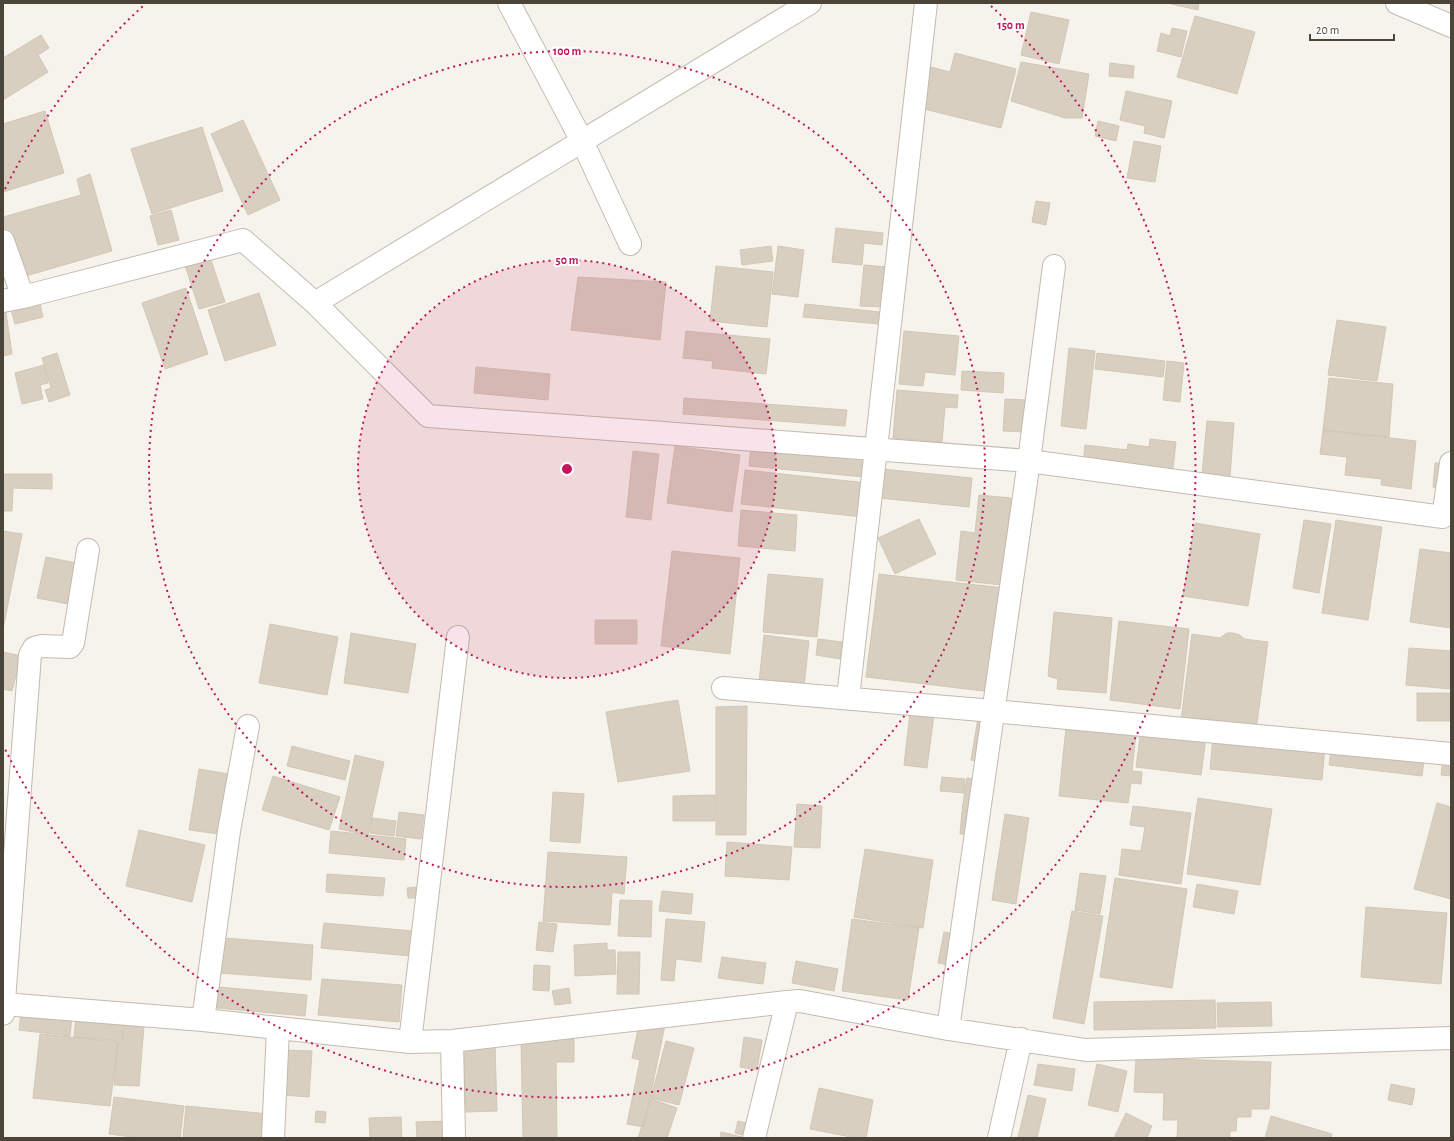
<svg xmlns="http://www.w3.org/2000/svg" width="1454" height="1141" font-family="'Alegreya Sans',sans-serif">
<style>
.building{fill:#d8cfc1;stroke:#d3c7b4}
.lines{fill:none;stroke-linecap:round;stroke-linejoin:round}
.minor-casing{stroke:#c2bbae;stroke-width:24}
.minor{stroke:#fff;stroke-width:22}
.ring{fill:none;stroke:#c2185b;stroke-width:2;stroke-dasharray:2 4}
.centre{fill:#c2185b;stroke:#fff;stroke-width:2}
.ring-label{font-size:12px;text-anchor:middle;font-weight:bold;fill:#c2185b;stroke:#fff;stroke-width:4;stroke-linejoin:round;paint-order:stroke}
</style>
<rect width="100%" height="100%" fill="#f6f3ec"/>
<path class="building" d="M 1167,3 L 1199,3 L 1198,10 Z
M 1031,12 L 1069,20 L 1059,64 L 1021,55 Z
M 1195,16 L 1255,32 L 1237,94 L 1177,77 Z
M 1172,28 L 1187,31 L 1181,57 L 1157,51 L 1161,33 L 1170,36 Z
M 41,35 L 49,48 L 38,55 L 48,72 L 3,100 L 3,58 Z
M 955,53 L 1016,69 L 1001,128 L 920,108 L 931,67 L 950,72 Z
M 1021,62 L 1089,74 L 1082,118 L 1065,118 L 1011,101 Z
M 1110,63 L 1134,66 L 1133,78 L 1109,76 Z
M 1126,91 L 1172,101 L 1164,138 L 1144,133 L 1145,126 L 1120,120 Z
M 45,111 L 64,173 L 3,192 L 3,124 Z
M 243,120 L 280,200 L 248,215 L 211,134 Z
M 1098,121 L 1119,126 L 1116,141 L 1095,136 Z
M 202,127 L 223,191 L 152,214 L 131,149 Z
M 1134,141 L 1161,146 L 1155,182 L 1127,178 Z
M 90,174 L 112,251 L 19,278 L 3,222 L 3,217 L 81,195 L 77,179 Z
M 1036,201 L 1050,203 L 1046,225 L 1032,222 Z
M 171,210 L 179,240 L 158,245 L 150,216 Z
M 836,228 L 883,233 L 882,245 L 864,243 L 862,265 L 832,262 Z
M 771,246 L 773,261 L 742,265 L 740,250 Z
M 778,246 L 804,250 L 798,297 L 772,294 Z
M 210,257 L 225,302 L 199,309 L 185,265 Z
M 864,265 L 887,267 L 884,307 L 860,306 Z
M 716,266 L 773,272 L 767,327 L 710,321 Z
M 578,277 L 666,282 L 660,340 L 571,330 Z
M 186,288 L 208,354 L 165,369 L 142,303 Z
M 259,293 L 276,345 L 225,361 L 208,310 Z
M 39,300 L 43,317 L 15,324 L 10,306 Z
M 805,304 L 880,312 L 879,324 L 803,317 Z
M 3,306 L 5,306 L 12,354 L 3,356 Z
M 1337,320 L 1386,327 L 1377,381 L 1328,375 Z
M 686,331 L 770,339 L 766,374 L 712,368 L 713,361 L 683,358 Z
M 904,331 L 959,336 L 955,375 L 925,372 L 923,386 L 899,384 Z
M 1069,348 L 1095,351 L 1086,429 L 1061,426 Z
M 57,353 L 70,395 L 49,402 L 45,390 L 51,388 L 42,358 Z
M 1097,353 L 1165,361 L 1163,377 L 1095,369 Z
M 1167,361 L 1184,363 L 1180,402 L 1163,400 Z
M 44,365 L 48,383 L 40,385 L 43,399 L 22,404 L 15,373 Z
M 476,367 L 550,374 L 548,400 L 474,393 Z
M 962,371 L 1004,373 L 1003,393 L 961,390 Z
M 1329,378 L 1393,384 L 1389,437 L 1323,430 Z
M 897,390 L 958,395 L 957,408 L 945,407 L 942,442 L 893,438 Z
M 684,398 L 847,410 L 845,426 L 683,414 Z
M 1005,399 L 1026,400 L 1025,432 L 1003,431 Z
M 1207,421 L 1234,423 L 1230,477 L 1202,474 Z
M 1323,430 L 1416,441 L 1411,489 L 1381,485 L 1382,479 L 1345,475 L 1347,457 L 1320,454 Z
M 1150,439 L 1176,442 L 1172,476 L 1083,464 L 1085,445 L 1127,450 L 1128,444 L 1149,447 Z
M 675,446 L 740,455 L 732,512 L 667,503 Z
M 751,446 L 865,456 L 864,477 L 749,466 Z
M 633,451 L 659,454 L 651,520 L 626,517 Z
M 1435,463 L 1447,464 L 1444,489 L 1433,487 Z
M 882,469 L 972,478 L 969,507 L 879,498 Z
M 745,470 L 867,483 L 863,517 L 741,504 Z
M 3,474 L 52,474 L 52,489 L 13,488 L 12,511 L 3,511 Z
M 979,495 L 1011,498 L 1002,585 L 956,580 L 961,531 L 975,533 Z
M 741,510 L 797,515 L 795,551 L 738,546 Z
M 919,519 L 936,554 L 895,574 L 878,538 Z
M 1304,520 L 1331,524 L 1319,593 L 1293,588 Z
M 1336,520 L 1382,527 L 1368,620 L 1322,613 Z
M 1195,523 L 1260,534 L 1248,606 L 1183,596 Z
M 3,531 L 22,534 L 3,629 Z
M 1420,549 L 1451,553 L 1451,628 L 1410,622 Z
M 672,551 L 740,558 L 730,654 L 661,646 Z
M 46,557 L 76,563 L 68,604 L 37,598 Z
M 768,574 L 823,579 L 817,637 L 763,632 Z
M 879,574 L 1004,588 L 992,692 L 866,677 Z
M 1054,612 L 1112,618 L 1106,693 L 1057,689 L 1058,679 L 1048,676 Z
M 595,620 L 637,620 L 637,644 L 595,644 Z
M 1119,621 L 1189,629 L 1180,709 L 1110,700 Z
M 270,624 L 338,637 L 327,695 L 259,683 Z
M 351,633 L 416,644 L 408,693 L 344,683 Z
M 1227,633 L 1233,633 L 1240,635 L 1244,639 L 1268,642 L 1256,730 L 1181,720 L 1192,634 L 1220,638 Z
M 764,635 L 809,641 L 804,686 L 759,681 Z
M 818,639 L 842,642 L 840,659 L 816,655 Z
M 1409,648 L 1451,651 L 1451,689 L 1406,685 Z
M 3,652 L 21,656 L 12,691 L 3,689 Z
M 1417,693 L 1451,693 L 1451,721 L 1417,721 Z
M 678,700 L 690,771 L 618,782 L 606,712 Z
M 747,706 L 746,835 L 716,835 L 716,707 Z
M 910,712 L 934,715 L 927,768 L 904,765 Z
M 978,718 L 991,720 L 984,762 L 971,760 Z
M 1066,728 L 1136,734 L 1132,771 L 1142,772 L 1141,784 L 1131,783 L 1128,803 L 1059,796 Z
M 1141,729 L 1206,738 L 1201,775 L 1136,767 Z
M 1213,736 L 1325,748 L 1322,780 L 1210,769 Z
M 292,746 L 350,761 L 345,780 L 287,766 Z
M 1331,749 L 1424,760 L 1422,776 L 1329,765 Z
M 355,755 L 384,762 L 368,835 L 339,829 Z
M 1443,759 L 1451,761 L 1451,776 L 1441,775 Z
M 199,769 L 229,774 L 219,834 L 189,830 Z
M 273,776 L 340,797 L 329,830 L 262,810 Z
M 942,777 L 965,779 L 964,793 L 940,791 Z
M 967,778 L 982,780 L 977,812 L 962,810 Z
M 553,792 L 584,794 L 580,843 L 550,841 Z
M 715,795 L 715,821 L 673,821 L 673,796 Z
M 1198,798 L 1272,809 L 1260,885 L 1187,874 Z
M 1437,803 L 1451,807 L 1451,899 L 1414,889 Z
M 797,804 L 822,806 L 820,848 L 794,847 Z
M 1133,806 L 1191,813 L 1181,884 L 1119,875 L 1122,849 L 1141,851 L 1145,827 L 1130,825 Z
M 962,811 L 977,813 L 975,835 L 960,834 Z
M 399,812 L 424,815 L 421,839 L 396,836 Z
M 1005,814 L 1029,818 L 1016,904 L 992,900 Z
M 372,818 L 396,821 L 394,836 L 370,833 Z
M 139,830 L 205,845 L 192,902 L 126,886 Z
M 331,831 L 406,839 L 404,860 L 329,853 Z
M 727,842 L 792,847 L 789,880 L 725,876 Z
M 865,849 L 933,860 L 923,928 L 854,917 Z
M 548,852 L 627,857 L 624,894 L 612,892 L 610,925 L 543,921 Z
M 1080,873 L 1106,876 L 1100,914 L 1075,910 Z
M 327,874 L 385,878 L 383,896 L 326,892 Z
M 1115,878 L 1187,889 L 1172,988 L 1100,977 Z
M 1197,884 L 1238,891 L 1234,914 L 1193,907 Z
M 416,887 L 417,898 L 408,898 L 407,888 Z
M 662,891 L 693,894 L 691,914 L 659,911 Z
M 620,900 L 652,901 L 651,937 L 618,936 Z
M 1366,907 L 1447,913 L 1441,984 L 1361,977 Z
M 1072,911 L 1103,916 L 1084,1024 L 1053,1018 Z
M 666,919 L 705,922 L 701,962 L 676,959 L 674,981 L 661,980 Z
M 852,919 L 919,928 L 908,1000 L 842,991 Z
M 539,922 L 557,924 L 553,952 L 536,950 Z
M 324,923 L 413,931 L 411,956 L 321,948 Z
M 944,932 L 960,935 L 954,966 L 938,963 Z
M 224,938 L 313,945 L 311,980 L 220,973 Z
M 607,943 L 607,950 L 615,950 L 616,974 L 575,976 L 574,945 Z
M 618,952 L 640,952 L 639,994 L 617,994 Z
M 722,957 L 766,963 L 763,984 L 718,978 Z
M 796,961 L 838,969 L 834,991 L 792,983 Z
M 534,965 L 550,966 L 549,991 L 533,990 Z
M 322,979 L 402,985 L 399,1022 L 318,1015 Z
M 219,987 L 307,995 L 305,1016 L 217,1008 Z
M 569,988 L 571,1003 L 555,1005 L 552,991 Z
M 1215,1000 L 1216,1028 L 1094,1030 L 1094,1002 Z
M 1271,1002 L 1272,1026 L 1218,1027 L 1217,1003 Z
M 21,1012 L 72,1017 L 70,1036 L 19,1030 Z
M 76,1016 L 123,1020 L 122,1041 L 74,1037 Z
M 640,1020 L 665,1025 L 644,1127 L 627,1124 L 640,1060 L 632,1058 Z
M 124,1025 L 144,1026 L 139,1086 L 114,1085 L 118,1042 L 123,1042 Z
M 40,1034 L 118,1042 L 110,1106 L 33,1098 Z
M 744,1037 L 762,1040 L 757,1070 L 740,1067 Z
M 574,1039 L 574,1062 L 556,1062 L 557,1138 L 523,1138 L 521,1040 Z
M 666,1041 L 694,1048 L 679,1105 L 651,1098 Z
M 495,1046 L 497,1111 L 466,1112 L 463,1050 Z
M 284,1050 L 312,1051 L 309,1097 L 282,1095 Z
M 1136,1058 L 1271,1062 L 1269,1109 L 1251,1109 L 1251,1117 L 1237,1117 L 1236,1131 L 1230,1131 L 1230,1138 L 1177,1138 L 1178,1120 L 1163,1120 L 1164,1093 L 1134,1092 Z
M 1038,1064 L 1075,1069 L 1072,1091 L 1034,1085 Z
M 1097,1064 L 1127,1071 L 1118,1112 L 1088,1105 Z
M 1391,1084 L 1415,1089 L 1412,1105 L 1388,1100 Z
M 819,1088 L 873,1100 L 866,1138 L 856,1138 L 810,1129 Z
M 1028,1095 L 1046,1099 L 1037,1138 L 1018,1138 Z
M 114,1097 L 184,1106 L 180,1138 L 139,1138 L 109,1134 Z
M 651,1099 L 677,1108 L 667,1138 L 638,1138 Z
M 186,1106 L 269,1114 L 267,1138 L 183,1138 Z
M 316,1111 L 326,1112 L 325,1123 L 315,1122 Z
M 1126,1113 L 1152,1126 L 1147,1138 L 1114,1138 Z
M 1271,1116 L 1332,1134 L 1331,1138 L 1265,1138 Z
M 401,1117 L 402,1138 L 370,1138 L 369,1118 Z
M 451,1121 L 451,1138 L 417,1138 L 416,1122 Z
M 738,1121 L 746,1123 L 743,1135 L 735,1133 Z
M 721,1132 L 742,1137 L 742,1138 L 720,1138 Z"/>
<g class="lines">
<defs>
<path id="minor" d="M 509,3 L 582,141 L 630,244
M 1397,3 L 1451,26
M 3,241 L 23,297 L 243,240 L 315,303 L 428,416 L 650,432 L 1029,461 L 1443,517 L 1451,463
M 3,301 L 23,297
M 315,303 L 810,3
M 723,688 L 993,711 L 1451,754
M 848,698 L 926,3
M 3,1004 L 203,1020 L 410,1042 L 452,1041 L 787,1002 L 800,1001 L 948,1029 L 1086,1050 L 1451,1038
M 3,1014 L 30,655 L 34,648 L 41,646 L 70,647 L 73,643 L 88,550
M 203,1020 L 229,831 L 248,726
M 948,1029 L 1029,461 L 1054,266
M 452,1041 L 454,1138
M 410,1042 L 458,637
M 273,1138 L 278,1028
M 754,1138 L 787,1002
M 999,1138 L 1021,1039"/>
</defs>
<use href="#minor" class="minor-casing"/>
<use href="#minor" class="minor"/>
</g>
<circle cx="567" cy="469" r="209" fill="#c2185b" fill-opacity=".12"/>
<g class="ring">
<circle cx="567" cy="469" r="209"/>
<circle cx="567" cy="469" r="418"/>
<path d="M5 189A628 628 0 0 1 143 6M991 6A628 628 0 1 1 5 749"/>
</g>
<circle cx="567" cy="469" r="6" class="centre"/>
<g class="ring-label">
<text x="1011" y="29">150 m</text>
<text x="567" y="55">100 m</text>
<text x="567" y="264">50 m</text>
</g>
<rect width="1454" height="1141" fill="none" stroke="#4b4439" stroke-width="8"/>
<path d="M1310 34v6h84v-6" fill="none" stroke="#4b4439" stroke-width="2"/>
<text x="1316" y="34" font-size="12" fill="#4b4439" stroke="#ffffff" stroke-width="3" paint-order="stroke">20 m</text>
</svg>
